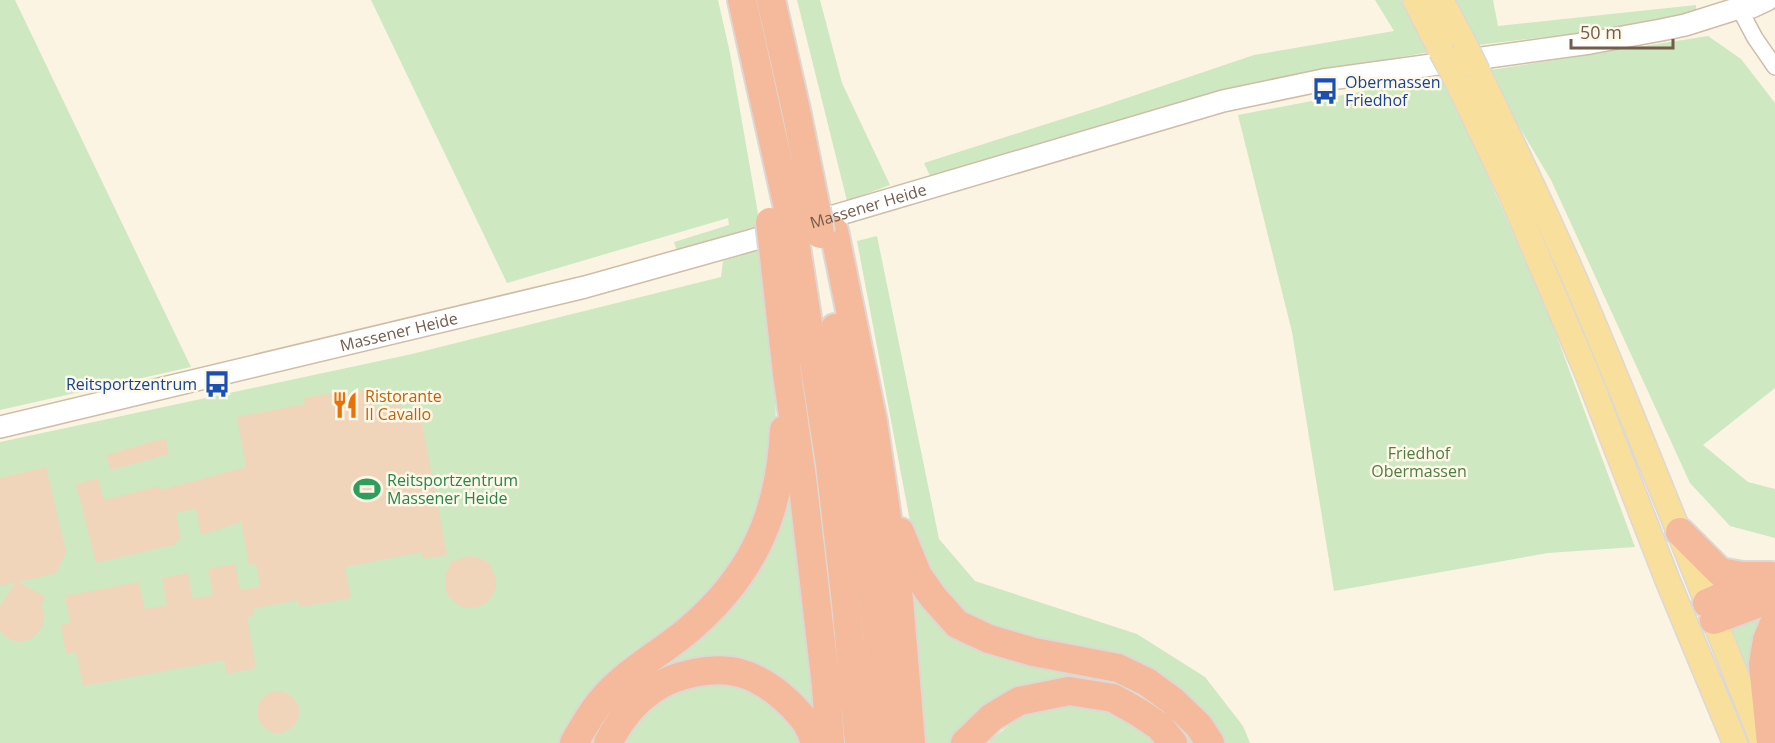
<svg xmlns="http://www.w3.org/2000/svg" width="1775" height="743" font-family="'Open Sans',sans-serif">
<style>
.green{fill:#cee8c2}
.building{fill:#f0d5bb}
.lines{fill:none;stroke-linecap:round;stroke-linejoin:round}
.street-casing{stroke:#ccbcaa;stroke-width:18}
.secondary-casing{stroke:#cfbda8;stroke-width:24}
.primary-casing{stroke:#ddd8d4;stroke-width:27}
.highway-casing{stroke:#ddd8d4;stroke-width:32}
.street{stroke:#fff;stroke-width:15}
.secondary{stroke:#fff;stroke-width:21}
.primary{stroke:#f8df9c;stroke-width:24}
.highway{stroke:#f4ba9b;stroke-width:28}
.primary-bridge-casing{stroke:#ddd8d4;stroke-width:27;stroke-linecap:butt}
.highway-bridge-casing{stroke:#ddd8d4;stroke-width:32;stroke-linecap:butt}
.primary-bridge{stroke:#f8df9c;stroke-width:24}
.highway-bridge{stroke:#f4ba9b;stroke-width:28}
.labels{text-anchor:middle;stroke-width:5;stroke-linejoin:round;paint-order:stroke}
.transit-label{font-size:16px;fill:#164399;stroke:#fef8e8;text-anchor:start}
.street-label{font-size:16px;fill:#725c4a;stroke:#fef8e8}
.food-label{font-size:16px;fill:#c56008;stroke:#fef8e8;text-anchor:start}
.park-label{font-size:16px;fill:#517d45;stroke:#fef8e8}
.leisure-label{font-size:16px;fill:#27864d;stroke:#fef8e8;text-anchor:start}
</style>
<rect width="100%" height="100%" fill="#fbf4e2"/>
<path class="green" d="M 0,0 L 15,0 L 191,367 L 0,410 Z
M 371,0 L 718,0 L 730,53 L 760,225 L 677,251 L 674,242 L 729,225 L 728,218 L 507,283 Z
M 797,0 L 820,0 L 842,83 L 890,185 L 847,201 Z
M 1375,0 L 1401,0 L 1430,52 L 1306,73 L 931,178 L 924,163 L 1103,106 L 1254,55 L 1394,31 Z
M 1454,0 L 1493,0 L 1498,26 L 1696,5 L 1696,12 L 1614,29 L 1478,45 Z
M 1708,36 L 1741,59 L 1775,103 L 1775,388 L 1703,445 L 1748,482 L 1775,489 L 1775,538 L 1730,526 L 1690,483 L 1551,180 L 1515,120 L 1490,70 Z
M 1442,76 L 1453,97 L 1547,310 L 1635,547 L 1548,553 L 1334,591 L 1292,332 L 1238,115 Z
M 877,236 L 939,539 L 975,581 L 1137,634 L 1205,677 L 1243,726 L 1250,743 L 1222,743 L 1196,706 L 1003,633 L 965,614 L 934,583 L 913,537 L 857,241 Z
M 763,249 L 774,343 L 776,427 L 757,523 L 726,577 L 561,743 L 0,743 L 0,442 L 412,354 L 721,277 L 723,261 Z
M 787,472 L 819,726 L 708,666 L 604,743 L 579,743 L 688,636 Z
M 906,567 L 940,618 L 1122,678 L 1161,700 L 1202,743 L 1185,743 L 1071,683 L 957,743 L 924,743 Z
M 1775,604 L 1764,712 L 1726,625 Z
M 711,682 L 739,685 L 767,695 L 808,743 L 621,743 L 656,699 L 684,686 Z
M 1080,704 L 1124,714 L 1159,743 L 986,743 L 1028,711 Z"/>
<path class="building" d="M 372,388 L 376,408 L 399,404 L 403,410 L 419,407 L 447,555 L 423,559 L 422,552 L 345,567 L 351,598 L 299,607 L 298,600 L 252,609 L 254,616 L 247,617 L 256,668 L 227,674 L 224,660 L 83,686 L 76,652 L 66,654 L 61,625 L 70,623 L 65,596 L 139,582 L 145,609 L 167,605 L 162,578 L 188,573 L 193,599 L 213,595 L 208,569 L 235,564 L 240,590 L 260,586 L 256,564 L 249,565 L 241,522 L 201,535 L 196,509 L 176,513 L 181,540 L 176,541 L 177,544 L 96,563 L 76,484 L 98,478 L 104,500 L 160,486 L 161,490 L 246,467 L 237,417 L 305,404 L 304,398 L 336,392 L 336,395 Z
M 165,438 L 169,454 L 111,470 L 106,455 Z
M 46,467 L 66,552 L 56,573 L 19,582 L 45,597 L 41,606 L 44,613 L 44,621 L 41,629 L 33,638 L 25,641 L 14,641 L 6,637 L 0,630 L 0,606 L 15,582 L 0,586 L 0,478 Z
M 473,556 L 482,559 L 490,564 L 496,579 L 496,588 L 492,596 L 486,603 L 478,607 L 469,608 L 460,606 L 453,601 L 447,594 L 445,585 L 445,576 L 451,562 L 465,557 Z
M257 712a21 21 0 1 1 42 0a21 21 0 1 1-42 0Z"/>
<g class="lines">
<defs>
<path id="street" d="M 1739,8 L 1755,38 L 1775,67"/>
<g id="secondary">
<path id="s1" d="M 0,427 L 585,287 L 749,241 L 1223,101 L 1323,80 L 1590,43 L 1661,30 L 1685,25 L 1739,8 L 1752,7 L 1767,0"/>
</g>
<path id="primary" d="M 1415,0 L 1441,51
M 1441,0 L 1466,47
M 1478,72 C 1514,146 1550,221 1583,298 C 1645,445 1704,594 1763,743
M 1454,75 L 1510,192 L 1587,373 L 1667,579 L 1735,743"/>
<path id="highway" d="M 742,0 L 790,217
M 771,0 L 796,110 L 816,209
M 834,231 L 873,422 L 899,600 L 911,743
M 795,241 L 830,464 L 846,603 L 859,743
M 773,247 L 787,374 L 802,478 L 826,686 L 830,743
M 835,328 L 856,460 L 874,600 L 887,743
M 900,532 L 918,576 L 933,597 L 957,624 L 989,639 L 1034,652 L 1118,668 L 1147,682 L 1173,701 L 1199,726 L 1210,743
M 1680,532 L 1720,572 L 1742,576 L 1771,576
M 1707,603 L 1763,579
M 1714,620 L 1775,597
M 574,743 C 582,729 591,713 601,701 C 624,673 658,655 686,632 C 752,577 780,515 784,430
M 608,743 C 618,723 633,703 652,690 C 674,674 713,666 740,673 C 766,680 790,701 806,722 C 810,728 812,736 816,743
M 965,743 L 992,717 L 1019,701 L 1069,691 L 1113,698 L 1138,712 L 1159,726 L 1173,743
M 1771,743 L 1763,664 L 1767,640 L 1775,621"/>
</defs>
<use href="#street" class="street-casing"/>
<use href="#secondary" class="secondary-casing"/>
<use href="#primary" class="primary-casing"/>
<use href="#highway" class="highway-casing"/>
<use href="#street" class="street"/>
<use href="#secondary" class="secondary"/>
<use href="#primary" class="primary"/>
<use href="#highway" class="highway"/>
<defs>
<path id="primary-bridge" d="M 1466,47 L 1478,72
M 1441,51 L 1454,75"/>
<path id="highway-bridge" d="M 816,209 L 820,234
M 790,217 L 795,241
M 770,222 L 773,247"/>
</defs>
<use href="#primary-bridge" class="primary-bridge-casing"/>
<use href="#highway-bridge" class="highway-bridge-casing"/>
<use href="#primary-bridge" class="primary-bridge"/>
<use href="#highway-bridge" class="highway-bridge"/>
</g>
<defs>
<symbol id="bus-bare" viewBox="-9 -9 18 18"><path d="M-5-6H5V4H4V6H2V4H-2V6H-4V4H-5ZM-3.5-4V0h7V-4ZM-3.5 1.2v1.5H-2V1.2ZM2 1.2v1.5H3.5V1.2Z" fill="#1a4fb4" stroke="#fef8e8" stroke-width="2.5" paint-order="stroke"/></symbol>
<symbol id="restaurant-bare" viewBox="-9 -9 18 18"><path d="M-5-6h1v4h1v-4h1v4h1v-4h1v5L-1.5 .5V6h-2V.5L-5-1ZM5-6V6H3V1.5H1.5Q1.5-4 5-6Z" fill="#e8710a" stroke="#fef8e8" stroke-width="2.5" paint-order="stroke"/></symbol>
<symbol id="stadium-bare" viewBox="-9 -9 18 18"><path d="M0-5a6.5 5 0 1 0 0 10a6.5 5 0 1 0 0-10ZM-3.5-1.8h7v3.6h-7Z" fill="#2e9e5b" stroke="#fef8e8" stroke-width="2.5" paint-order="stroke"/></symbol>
</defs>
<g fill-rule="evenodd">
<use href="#bus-bare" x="1306" y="72" width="38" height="38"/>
<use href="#bus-bare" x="198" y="365" width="38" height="38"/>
<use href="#restaurant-bare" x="326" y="386" width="38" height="38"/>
<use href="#stadium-bare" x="348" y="470" width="38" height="38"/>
</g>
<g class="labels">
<g class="transit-label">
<text x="1345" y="88">Obermassen<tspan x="1345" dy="18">Friedhof</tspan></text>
<text x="197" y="390" text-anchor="end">Reitsportzentrum</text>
</g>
<g class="street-label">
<text dy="6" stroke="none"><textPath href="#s1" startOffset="896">Massener Heide</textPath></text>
<text dy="6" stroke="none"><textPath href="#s1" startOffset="410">Massener Heide</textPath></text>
</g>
<g class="food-label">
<text x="365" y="402">Ristorante<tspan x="365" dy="18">Il Cavallo</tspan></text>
</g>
<g class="park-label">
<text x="1419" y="459">Friedhof<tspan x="1419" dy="18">Obermassen</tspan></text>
</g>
<g class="leisure-label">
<text x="387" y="486">Reitsportzentrum<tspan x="387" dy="18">Massener Heide</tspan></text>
</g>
</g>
<path d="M1571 39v9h102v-9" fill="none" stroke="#725c4a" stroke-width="3"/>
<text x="1580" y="39" font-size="18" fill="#725c4a" stroke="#fef8e8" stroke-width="4.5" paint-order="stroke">50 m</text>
</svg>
